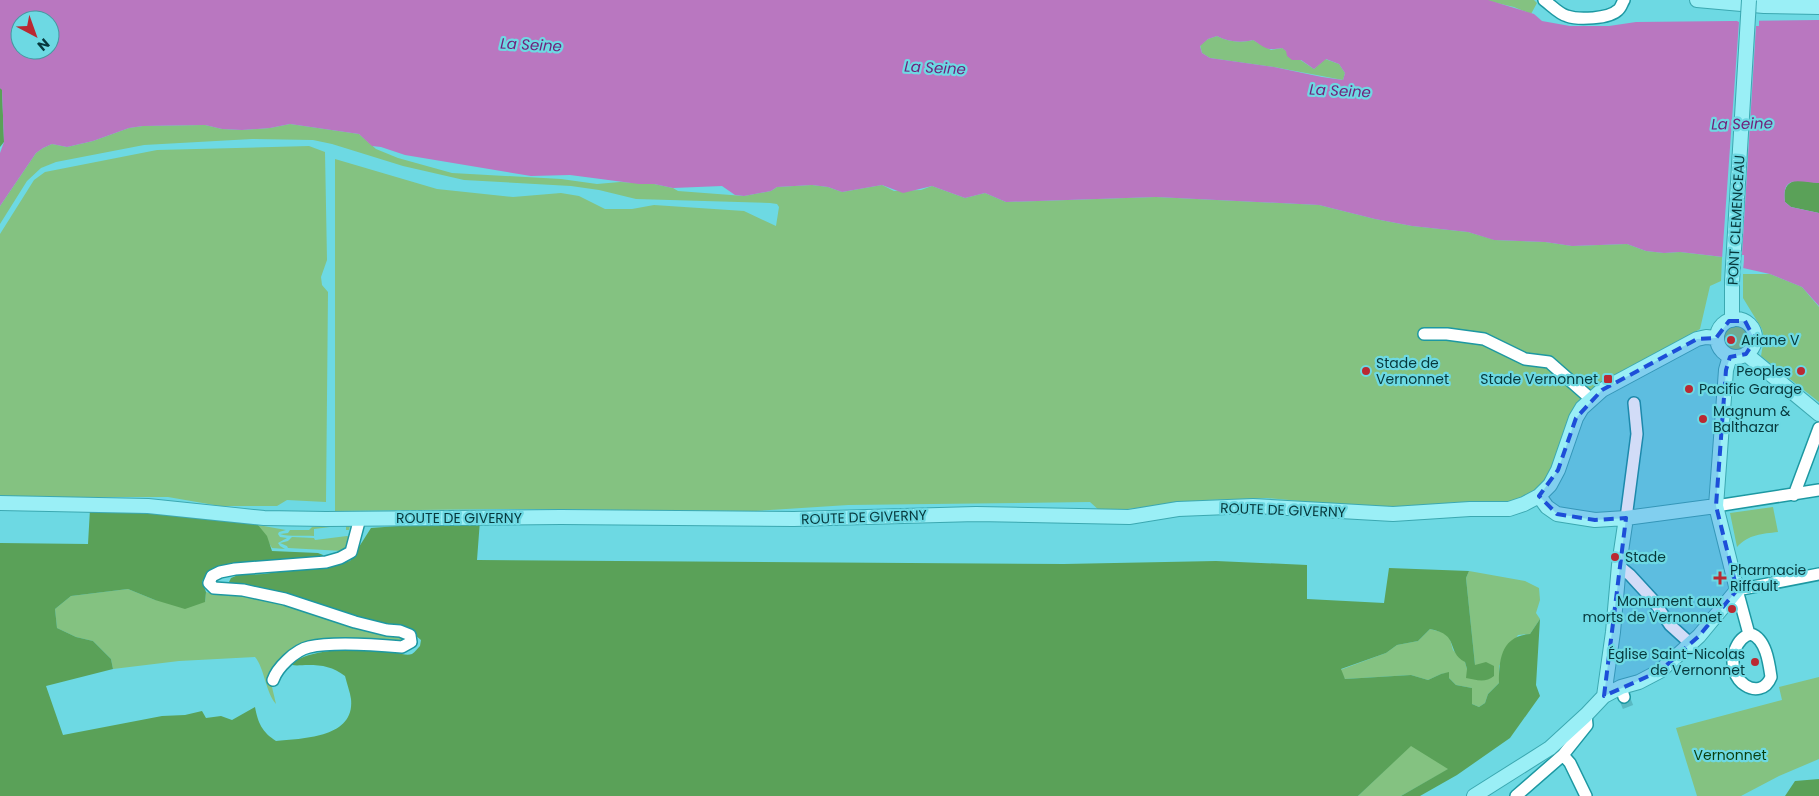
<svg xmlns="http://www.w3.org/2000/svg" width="1819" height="796" font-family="Poppins,sans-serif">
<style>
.green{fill:#84c281}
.forest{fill:#5aa158}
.water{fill:#b977c0;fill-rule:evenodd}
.pier{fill:#6dd9e3}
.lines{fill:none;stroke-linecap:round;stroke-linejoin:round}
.minor-tunnel{stroke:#58b9c2;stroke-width:11;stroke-dasharray:11 5.5;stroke-linecap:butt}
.minor-casing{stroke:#1d98a2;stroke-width:14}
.major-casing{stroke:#3ba8b1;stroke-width:16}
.minor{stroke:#fff;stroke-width:11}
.major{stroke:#9aeff6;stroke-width:14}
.major-bridge-casing{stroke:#3ba8b1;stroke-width:16;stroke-linecap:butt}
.major-bridge{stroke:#9aeff6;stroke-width:14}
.marked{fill:#1d4ed8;fill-opacity:0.2;stroke:#1d4ed8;stroke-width:4;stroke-dasharray:10 6;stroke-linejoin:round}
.poi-dot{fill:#ba2932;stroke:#6dd9e3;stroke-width:2}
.labels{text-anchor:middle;stroke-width:4.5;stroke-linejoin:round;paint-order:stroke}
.street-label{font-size:14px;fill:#06383c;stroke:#6dd9e3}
.poi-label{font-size:14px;fill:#06383c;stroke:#6dd9e3;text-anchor:start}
.park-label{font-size:14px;fill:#0b3f0d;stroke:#6dd9e3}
.water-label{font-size:15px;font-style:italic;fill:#71217a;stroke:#6dd9e3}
</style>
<rect width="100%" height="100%" fill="#6dd9e3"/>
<path class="green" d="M 1484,0 L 1534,0 L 1537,3 L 1531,14 L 1514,7 Z
M 1217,36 C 1228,42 1241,43 1253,40 L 1271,50 L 1282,48 L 1314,69 L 1325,59 L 1339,64 L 1345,73 L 1343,80 L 1274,67 L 1210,58 L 1202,53 L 1200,45 L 1208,39 Z
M 290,124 L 359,134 L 376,149 L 398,158 L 452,173 L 561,179 L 597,184 L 620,182 L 654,184 L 673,188 L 678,191 L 744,196 L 771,191 L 777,187 L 812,185 L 828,187 L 842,192 L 882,185 L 894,191 L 921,190 L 932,186 L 965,198 L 985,193 L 1006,202 L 1156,197 L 1319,205 L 1375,219 L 1412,226 L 1468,232 L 1495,240 L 1545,242 L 1572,246 L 1627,244 L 1646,251 L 1664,253 L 1680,252 L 1722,257 L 1721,281 L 1710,286 L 1700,329 L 1599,386 L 1553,469 L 1540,488 L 1520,499 L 1501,504 L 1457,502 L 1388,509 L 1267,498 L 1206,500 L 1101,512 L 1090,502 L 848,505 L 755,511 L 499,509 L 335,511 L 335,159 L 437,189 L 513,197 L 561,193 L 579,196 L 605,209 L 632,209 L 654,205 L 744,211 L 776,226 L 779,207 L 777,204 L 770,203 L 636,199 L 599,190 L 571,186 L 464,180 L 403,166 L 332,144 L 313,140 L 252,139 L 144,145 L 56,162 L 41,168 L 27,181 L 0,224 L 0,206 L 36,153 L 43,148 L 52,144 L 67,147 L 93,141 L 129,128 L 143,126 L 205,125 L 222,129 L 242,130 L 270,128 Z
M 309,146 L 325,152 L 327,260 L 321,277 L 322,285 L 328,292 L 326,502 L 287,500 L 277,506 L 220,506 L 168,497 L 0,497 L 0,234 L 34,180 L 45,172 L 157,150 Z
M 1743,274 L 1770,274 L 1802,287 L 1819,307 L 1819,402 L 1761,356 L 1764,338 L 1762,329 L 1743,298 Z
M1722 338a14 14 0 1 1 28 0a14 14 0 1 1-28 0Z
M 1773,507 L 1778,532 C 1762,534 1749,534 1737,547 L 1730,513 Z
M 347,523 L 350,526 L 349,530 L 346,530 L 346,525 L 314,529 L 314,536 C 304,535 289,537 280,534 L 288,533 L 290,530 L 309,530 L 312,527 Z
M 258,525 L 286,530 L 279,532 L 278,534 L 280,537 L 287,538 L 278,543 L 280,546 L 285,549 L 272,548 Z
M 347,536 L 351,537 L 352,544 L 343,551 L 288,548 L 287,546 L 280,543 L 288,541 L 292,537 L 314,538 L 315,540 Z
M 1469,571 L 1525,581 L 1539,588 L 1540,600 L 1536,613 L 1540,619 L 1530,634 L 1518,635 L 1499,666 L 1499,683 L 1488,694 L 1485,703 L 1479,707 L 1472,704 L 1472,688 L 1456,685 L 1449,678 L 1449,673 L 1441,674 L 1428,680 L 1411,675 L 1345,679 L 1340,670 L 1386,653 L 1397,645 L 1418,641 L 1430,629 L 1445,633 L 1450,639 L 1453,650 L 1465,662 L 1467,669 L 1475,665 L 1466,578 Z
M 128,589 L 155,600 L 205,602 L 206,592 L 213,594 L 232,593 L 283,603 L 396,635 L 406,641 L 311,645 L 272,676 L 272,687 L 276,704 C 266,693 264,667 255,657 L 179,661 L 113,669 L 111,659 L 93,641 L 76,637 L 57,628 L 55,609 L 71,596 Z
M 1819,677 L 1819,759 L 1779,776 L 1741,796 L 1697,796 L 1676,728 L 1782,700 L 1779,687 Z
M 1411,745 L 1449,769 L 1401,796 L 1358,796 Z"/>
<path class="forest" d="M 0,88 L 2,89 L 4,142 L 0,147 Z
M 1798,180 L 1819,183 L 1819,213 L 1791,207 L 1785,202 C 1783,190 1786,182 1798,180 Z
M 90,509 L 217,519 L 258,525 L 267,536 L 272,551 L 318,553 L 323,555 L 321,560 L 224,569 L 202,581 L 206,592 L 205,602 L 185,609 L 155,600 L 128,589 L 71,596 L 55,609 L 57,628 L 76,637 L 93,641 L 111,659 L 113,669 L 46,686 L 63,735 L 162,716 L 185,715 L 202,711 L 206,718 L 221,716 L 232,720 L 255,707 C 258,723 262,732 276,741 C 303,738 355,738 351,699 C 350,692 347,684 345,676 C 333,667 323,665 308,665 C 302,665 297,666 292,665 C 303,648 365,648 385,649 C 393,650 404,657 412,654 C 415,652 418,648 420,646 L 421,640 L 415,635 L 232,588 L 229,582 L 231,578 L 238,575 L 264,574 L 350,561 L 371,528 L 480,520 L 477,560 L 1064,564 L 1216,561 L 1307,565 L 1307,599 L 1384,603 L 1389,568 L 1469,571 L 1466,578 L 1475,665 L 1486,662 L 1494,666 L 1494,676 C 1486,683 1476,680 1466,678 L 1467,669 L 1465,662 C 1445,651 1461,635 1430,629 L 1418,641 L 1397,645 L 1386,653 L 1341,669 L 1345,679 L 1411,675 L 1428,680 L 1441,674 L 1449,672 L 1449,678 L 1456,685 L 1472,688 L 1472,704 L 1479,707 L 1485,703 L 1488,694 L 1499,683 C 1499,660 1501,636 1530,634 L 1540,619 L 1536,685 L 1540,696 L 1510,738 L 1457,775 L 1420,796 L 1401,796 L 1448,769 L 1411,746 L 1358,796 L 0,796 L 0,543 L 88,544 Z
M 1819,779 L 1819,796 L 1785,796 L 1795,781 Z"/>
<path class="water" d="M 0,0 L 1488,0 L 1534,14 L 1542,21 L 1570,26 L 1609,26 L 1636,22 L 1819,20 L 1819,183 C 1801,183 1781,173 1785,202 L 1791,207 L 1819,213 L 1819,306 L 1802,287 L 1770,274 L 1743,268 L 1744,255 L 1723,257 L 1680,252 L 1664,253 L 1646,251 L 1627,244 L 1572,246 L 1545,242 L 1494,240 L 1468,232 L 1412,226 L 1375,219 L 1319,205 L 1156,197 L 1006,202 L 985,193 L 965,198 L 932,186 L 903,193 L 882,185 L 842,192 L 828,187 L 812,185 L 777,187 L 771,191 L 744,196 L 735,195 L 722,186 L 673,188 L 654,184 L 639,184 L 570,175 L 531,176 L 405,155 L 381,147 L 372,146 L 359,134 L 290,124 L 270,128 L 242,130 L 222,129 L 205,125 L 143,126 L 129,128 L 93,141 L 67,147 L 52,144 L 43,148 L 36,153 L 0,206 L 0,153 L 4,142 L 2,90 L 0,88 ZM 20,20 L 50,20 L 50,50 L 20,50 ZM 1217,36 C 1228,42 1241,43 1253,40 C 1266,48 1266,51 1282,48 L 1286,51 L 1287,56 L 1292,60 L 1301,60 L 1314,69 L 1326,59 L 1339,64 L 1345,73 L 1343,80 L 1322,77 L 1274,67 L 1210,58 L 1202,53 L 1200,46 L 1208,39 Z"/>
<path class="pier" d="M 1737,19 L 1759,19 L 1759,26 L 1756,26 L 1742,255 L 1744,255 L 1743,271 L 1741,269 L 1742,258 L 1722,259 L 1739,22 L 1737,21 Z"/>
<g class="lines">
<path class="minor-tunnel" d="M 1624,697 L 1628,707"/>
<defs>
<path id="minor" d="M 1544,0 C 1551,5 1559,14 1567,16 C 1578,20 1609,19 1618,10 C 1621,8 1622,3 1624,0
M 1424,334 L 1447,334 L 1484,339 L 1525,359 L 1549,362 L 1591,399
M 1794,495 L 1819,428
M 1716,506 L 1819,490
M 1626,518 L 1637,434 L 1634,403
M 1619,566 L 1630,575 L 1653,600 L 1670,625 L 1691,644
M 1749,634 L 1737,590 L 1819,574
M 1751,634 C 1766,639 1769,663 1771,677 C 1761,703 1724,682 1735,650 C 1738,642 1742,636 1751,634 Z
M 273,680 C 277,668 295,650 309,647 C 331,642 379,645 402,647 L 411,642 L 410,635 L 400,631 L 387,630 L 355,622 L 285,599 L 243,590 L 214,588 L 209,583 L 212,576 L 220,572 L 235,569 L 326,562 L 340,558 L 351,552 L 360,518
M 1621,687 L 1624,697
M 1563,755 L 1570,763 L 1586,796
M 1516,796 L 1563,755 L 1587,725 L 1586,715"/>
<path id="major" d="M 1697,0 L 1764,6 L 1819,7
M 1732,282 L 1732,320
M1717 338a19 19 0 1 1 38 0a19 19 0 1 1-38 0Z
M 1746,354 L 1819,414
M 1539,496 L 1547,507 L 1557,514 L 1595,520 L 1626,518 L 1716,506
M 0,503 L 148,506 L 264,518 L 326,519 L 561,517 L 794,519 L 976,514 L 1129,517 L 1178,509 L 1253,506 L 1393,514 L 1470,509 L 1509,509 L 1524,504 L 1539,496 L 1550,485 L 1558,470 L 1576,418 L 1582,408 L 1602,390 L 1697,339 L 1706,337 L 1717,338
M 1604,696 L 1613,632 L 1619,565 L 1626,518
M 1474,796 L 1550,748 L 1586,715 L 1604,696 L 1621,687 L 1639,682 L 1660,671 L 1699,636 L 1737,590 L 1716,506 L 1726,370 L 1730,356"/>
</defs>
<use href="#minor" class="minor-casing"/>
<use href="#major" class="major-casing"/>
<use href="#minor" class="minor"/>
<use href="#major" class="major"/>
<defs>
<path id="major-bridge" d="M 1732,282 L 1749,0"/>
</defs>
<use href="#major-bridge" class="major-bridge-casing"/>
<use href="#major-bridge" class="major-bridge"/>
</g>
<path class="marked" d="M 1729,321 L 1745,321 L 1755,340 L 1746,354 L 1730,357 L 1726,370 L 1716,506 L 1737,590 L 1699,636 L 1660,671 L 1604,696 L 1626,518 L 1595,520 L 1557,514 L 1539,496 L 1558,470 L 1576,418 L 1602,390 L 1697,339 L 1716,338 Z"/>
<g class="poi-dot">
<circle cx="1731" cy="340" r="5"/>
<circle cx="1366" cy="371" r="5"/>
<circle cx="1801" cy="371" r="5"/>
<rect x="1603" y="374" width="10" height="10" rx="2.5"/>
<circle cx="1689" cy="389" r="5"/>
<circle cx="1703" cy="419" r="5"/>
<circle cx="1615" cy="557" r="5"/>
<path d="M1717.5 570.5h5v5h5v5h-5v5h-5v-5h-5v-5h5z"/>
<circle cx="1732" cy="609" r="5"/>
<circle cx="1755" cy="662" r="5"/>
</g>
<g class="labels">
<g class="street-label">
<text transform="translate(1736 220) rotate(-87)" y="5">PONT CLEMENCEAU</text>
<text transform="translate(1283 510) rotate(2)" y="5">ROUTE DE GIVERNY</text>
<text transform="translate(864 517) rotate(-2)" y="5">ROUTE DE GIVERNY</text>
<text x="459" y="523">ROUTE DE GIVERNY</text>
</g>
<g class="poi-label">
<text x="1741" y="345">Ariane V</text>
<text x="1376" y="368">Stade de<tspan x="1376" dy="16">Vernonnet</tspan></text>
<text x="1791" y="376" text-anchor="end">Peoples</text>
<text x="1598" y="384" text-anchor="end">Stade Vernonnet</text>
<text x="1699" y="394">Pacific Garage</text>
<text x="1713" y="416">Magnum &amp;<tspan x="1713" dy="16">Balthazar</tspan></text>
<text x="1625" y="562">Stade</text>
<text x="1730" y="575">Pharmacie<tspan x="1730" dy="16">Riffault</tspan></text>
<text x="1722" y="606" text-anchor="end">Monument aux<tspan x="1722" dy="16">morts de Vernonnet</tspan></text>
<text x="1745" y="659" text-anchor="end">Église Saint-Nicolas<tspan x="1745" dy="16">de Vernonnet</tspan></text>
</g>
<g class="park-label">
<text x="1730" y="760">Vernonnet</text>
</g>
<g class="water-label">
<text transform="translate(531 45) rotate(3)" y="5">La Seine</text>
<text transform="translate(935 68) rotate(3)" y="5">La Seine</text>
<text transform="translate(1340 91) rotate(3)" y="5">La Seine</text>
<text transform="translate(1742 124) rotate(-1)" y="5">La Seine</text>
</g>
</g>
<g transform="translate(35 35) rotate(139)"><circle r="24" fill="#6dd9e3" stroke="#4499a0"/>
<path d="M0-4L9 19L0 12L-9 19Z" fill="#ba2932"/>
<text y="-8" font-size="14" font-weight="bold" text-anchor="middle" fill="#06383c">N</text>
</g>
</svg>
